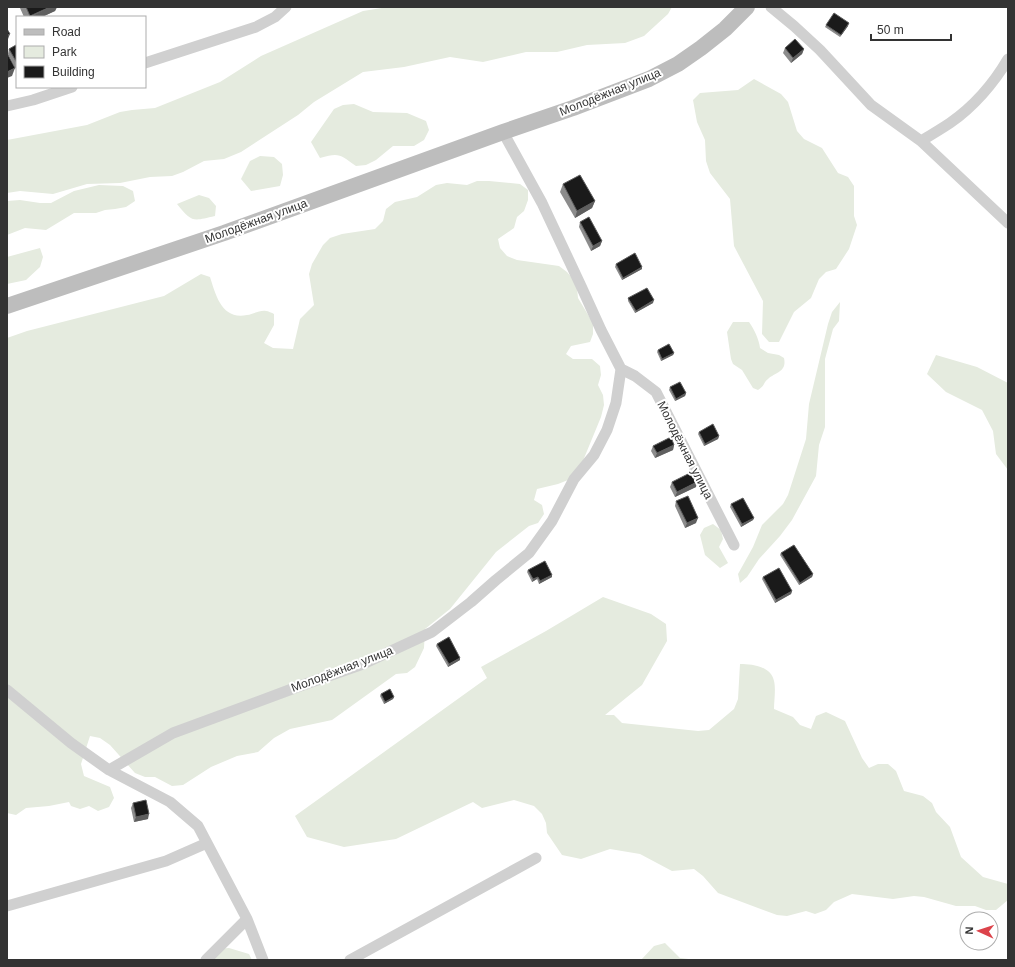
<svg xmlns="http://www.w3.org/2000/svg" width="1015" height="967" font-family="Helvetica,sans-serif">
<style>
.green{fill:#e5ebdf}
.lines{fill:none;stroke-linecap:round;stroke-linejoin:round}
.street{stroke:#d0d0d0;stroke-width:11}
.secondary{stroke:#bdbdbd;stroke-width:16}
.wall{fill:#8c8c8c}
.shaded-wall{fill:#5f5f5f}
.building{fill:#1a1a1a;stroke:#5f5f5f}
.labels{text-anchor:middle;stroke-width:4;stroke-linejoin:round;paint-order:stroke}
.street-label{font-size:12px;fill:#333;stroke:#fff}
</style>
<rect width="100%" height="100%" fill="#fff"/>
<path class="green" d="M 388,7 L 672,7 L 668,14 L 644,36 L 625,43 L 587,45 L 557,52 L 526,52 L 483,62 L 450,57 L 404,67 L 363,72 L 314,102 L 298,115 L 241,152 L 224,159 L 204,161 L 183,172 L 172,176 L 150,177 L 120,183 L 87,184 L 53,194 L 20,191 L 7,193 L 7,140 L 87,125 L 120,112 L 132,110 L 155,108 L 220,82 L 261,56 L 363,11 Z
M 754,79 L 781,94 L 788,102 L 797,131 L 804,139 L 822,148 L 838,173 L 848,177 L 854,186 L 854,216 L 857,225 L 849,249 L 836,269 L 826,272 L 819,279 L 811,298 L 794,312 L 779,342 L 769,342 L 762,334 L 763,301 L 734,246 L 730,199 L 710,173 L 706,161 L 705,140 L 697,122 L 693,100 L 700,93 L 738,90 Z
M 354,104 L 373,112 L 407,113 L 426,121 L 429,130 L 424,140 L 414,146 L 393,146 L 376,160 L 366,165 L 356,166 C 340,155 340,152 320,158 L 311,142 L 334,109 L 343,105 Z
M 260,156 L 274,157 L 282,164 L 283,175 L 280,186 L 251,191 L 241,179 L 250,161 Z
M 477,181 L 489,181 L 520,184 L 528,190 L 528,200 L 524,211 L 517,217 L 514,228 L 498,239 L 500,248 L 507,256 L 517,260 L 559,266 L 567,272 L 573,279 L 577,288 L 578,298 L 593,323 L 593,334 L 590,342 L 571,346 L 566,354 L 573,359 L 592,359 L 600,366 L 601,375 L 598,385 L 603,395 L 604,405 L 601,417 L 580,468 L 568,480 L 558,484 L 537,489 L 534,500 L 542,505 L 544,514 L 538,523 L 529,526 L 496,552 L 450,609 L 425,629 L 424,648 L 415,667 L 407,673 L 396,674 L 332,720 L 290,729 L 274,738 L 258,752 L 237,756 L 211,767 L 183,785 L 172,786 L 155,777 L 145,777 L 135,773 L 110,745 L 100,738 L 90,736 L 81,764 L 84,776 L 110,787 L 114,798 L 109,807 L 98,811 L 89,806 L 80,809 L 71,806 L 69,802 L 49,806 L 26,808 L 16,815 L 7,813 L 7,338 L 27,331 L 164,296 L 201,274 L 210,277 C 216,296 222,320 247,315 C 253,314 260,310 266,311 C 268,311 272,313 274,314 L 274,325 L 264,343 L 273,348 L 293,349 L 300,319 L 314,305 L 309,274 L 312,264 L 323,245 L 330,238 L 342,234 L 375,229 L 383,221 L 386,209 L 395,202 L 417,197 L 436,185 L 447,183 L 467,185 Z
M 99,185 L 123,186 L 133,191 L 135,201 L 126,207 L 115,209 L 105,210 L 96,213 L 74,213 L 46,230 L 25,228 L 7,235 L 7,201 L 20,200 L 40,203 L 51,203 L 74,191 Z
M 199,195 L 209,198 L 216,206 L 215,216 C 193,221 192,223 177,204 Z
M 40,248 L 43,257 L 40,267 L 26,280 L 7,284 L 7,257 Z
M 840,302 L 839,321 L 833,329 L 825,359 L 825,427 L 819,445 L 816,476 L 792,520 L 780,536 L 759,559 L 747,577 L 740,583 L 738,574 L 753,547 L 762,525 L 783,504 L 788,495 L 806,439 L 809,404 L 828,324 L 832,312 Z
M 733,322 L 749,322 C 754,329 759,339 760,348 L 768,353 L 779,355 L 784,358 C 787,372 776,372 768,379 C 763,383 765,386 758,390 L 753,388 L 742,370 L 733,364 L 731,359 L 727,332 Z
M 936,355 L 977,367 L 1008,383 L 1008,470 L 996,454 L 993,431 L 982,410 L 946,392 L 927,374 Z
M 713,524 L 721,530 L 723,539 L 719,547 L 728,563 L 720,568 L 705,555 L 700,535 L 704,528 Z
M 603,597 L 651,614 L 666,624 L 667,641 L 642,685 L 605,715 L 614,715 L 622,723 L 698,731 L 709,730 L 734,709 L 738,699 L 740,664 C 752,664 771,666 774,681 C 776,689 774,701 774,709 L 793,717 L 800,725 L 811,729 L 816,716 L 826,712 L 845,721 L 862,758 L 869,768 L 878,764 L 888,764 L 896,771 L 904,791 L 923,796 L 932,803 L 936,812 L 950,827 L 961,857 L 983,877 L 1008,884 L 1008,900 L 996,910 L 986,910 L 975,906 L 956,906 L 924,897 L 914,896 L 893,899 L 852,894 L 834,902 L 826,910 L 815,914 L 806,911 L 787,916 L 777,915 L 718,893 L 703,876 L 694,869 L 672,871 L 640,854 L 610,849 L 581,859 L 562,855 L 547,833 L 546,823 L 542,814 L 534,806 L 514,800 L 482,808 L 473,802 L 396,839 L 344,847 L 307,837 L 295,816 L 487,678 L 481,667 L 546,631 Z
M 665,943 L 680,958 L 697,960 L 641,960 L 654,946 Z
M 229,948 L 249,954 L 252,960 L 200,960 L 217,949 Z"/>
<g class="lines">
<path class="street" d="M 771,7 L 794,26 L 820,50 L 871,105 L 921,141 L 1008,223
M 145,63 L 256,27 L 275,17 L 286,7
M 7,106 L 33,100 L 72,87
M 503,132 L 542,203 L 581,286 L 601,330 L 621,369 L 635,376 L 656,392 L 734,545
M 921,141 C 931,135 941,129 950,123 C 973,107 994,83 1008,59
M 7,690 L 71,743 L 109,770 L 173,733 L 300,686 L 363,664 L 432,632 L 471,602 L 496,580 L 529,553 L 552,521 L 574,479 L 594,455 L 607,430 L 616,403 L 621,369
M 109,770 L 170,802 L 198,826 L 247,919 L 263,960
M 7,906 L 166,861 L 207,843
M 206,960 L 247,919
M 350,960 L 536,858"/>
<path class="secondary" d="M 7,306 L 224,233 L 503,132 L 573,108 L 649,79 L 678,64 L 701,48 L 725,29 L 747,7"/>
</g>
<path class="wall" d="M 20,7 L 57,7 L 55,11 L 42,17 L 24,17 L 20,8 Z
M 826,25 L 848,26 L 840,37 L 825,27 Z
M 17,46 L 17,71 L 8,54 L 9,49 Z
M 785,48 L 804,49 L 802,54 L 791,63 L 783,53 Z
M 563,184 L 595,201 L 592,208 L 575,218 L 560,192 Z
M 580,222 L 602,241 L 600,246 L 591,251 L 579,227 Z
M 616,264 L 642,269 L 622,280 L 615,267 Z
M 628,298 L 653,303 L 635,313 L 628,301 Z
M 658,350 L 674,353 L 673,355 L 661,361 L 657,352 Z
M 670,387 L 686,393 L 685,396 L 675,401 L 669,390 Z
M 699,432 L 719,436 L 718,439 L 704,446 L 698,434 Z
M 674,445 L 673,450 L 655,458 L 651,451 L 653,446 Z
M 672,482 L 696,487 L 675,497 L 670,487 Z
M 676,501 L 696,523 L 685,528 L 675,506 Z
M 731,504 L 754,518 L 753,520 L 741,527 L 730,507 Z
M 781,553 L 813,574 L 812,577 L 799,585 L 780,555 Z
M 528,570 L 552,575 L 552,577 L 539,584 L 537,579 L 532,582 L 527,572 Z
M 763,577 L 792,591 L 791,594 L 775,603 L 762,579 Z
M 437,644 L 460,658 L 460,660 L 448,667 L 436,646 Z
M 381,694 L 394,697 L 393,699 L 384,704 L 380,696 Z
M 133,803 L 148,819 L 134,822 L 131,808 Z"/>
<path class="shaded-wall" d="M 50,7 L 57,7 L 55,11 L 42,17 L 30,17 Z
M 849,23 L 848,26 L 840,37 L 841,35 Z
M 10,34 L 8,39 L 7,39 L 7,35 Z
M 804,49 L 802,54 L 791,63 L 793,58 Z
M 15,68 L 12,76 L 7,78 L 7,72 Z
M 595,201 L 592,208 L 575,218 L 577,211 Z
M 602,241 L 600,246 L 591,251 L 593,246 Z
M 642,267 L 642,269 L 622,280 L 623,278 Z
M 654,300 L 653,303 L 635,313 L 636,311 Z
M 674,353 L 673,355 L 661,361 L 662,359 Z
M 686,393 L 685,396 L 675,401 L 676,399 Z
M 719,436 L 718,439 L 704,446 L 705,444 Z
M 674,445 L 673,450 L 655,458 L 657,453 Z
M 697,482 L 696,487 L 675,497 L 677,492 Z
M 698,518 L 696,523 L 685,528 L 687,523 Z
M 754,518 L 753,520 L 741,527 L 742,524 Z
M 813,574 L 812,577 L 799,585 L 800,583 Z
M 552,575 L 552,577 L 539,584 L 540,581 Z
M 538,577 L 537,579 L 532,582 L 533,579 Z
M 792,591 L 791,594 L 775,603 L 776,600 Z
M 460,658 L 460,660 L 448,667 L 449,664 Z
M 394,697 L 393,699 L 384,704 L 385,702 Z
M 149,814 L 148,819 L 134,822 L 136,817 Z"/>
<path class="building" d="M 26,7 L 50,7 L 30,16 Z
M 834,13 L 849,23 L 841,35 L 826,25 Z
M 7,29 L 10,34 L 7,35 Z
M 795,39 L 804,49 L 793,58 L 785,48 Z
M 16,45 L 17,46 L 17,63 L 9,49 Z
M 7,53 L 15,68 L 7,72 Z
M 580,175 L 595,201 L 577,211 L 563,184 Z
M 589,217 L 602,241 L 593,246 L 580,222 Z
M 635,253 L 642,267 L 623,278 L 616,264 Z
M 647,288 L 654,300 L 636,311 L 628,298 Z
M 669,344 L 674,353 L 662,359 L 658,350 Z
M 680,382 L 686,393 L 676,399 L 670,387 Z
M 713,424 L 719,436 L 705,444 L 699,432 Z
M 671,437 L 674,445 L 657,453 L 653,446 Z
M 692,472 L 697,482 L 677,492 L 672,482 Z
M 688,496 L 698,518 L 687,523 L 676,501 Z
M 743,498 L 754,518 L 742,524 L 731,504 Z
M 794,545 L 813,574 L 800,583 L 781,553 Z
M 545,561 L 552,575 L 540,581 L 538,577 L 533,579 L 528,570 Z
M 779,568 L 792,591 L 776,600 L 763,577 Z
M 449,637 L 460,658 L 449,664 L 437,644 Z
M 390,689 L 394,697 L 385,702 L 381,694 Z
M 146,800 L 149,814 L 136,817 L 133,803 Z"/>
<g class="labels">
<g class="street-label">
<text transform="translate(610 92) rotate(-22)" y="4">Молодёжная улица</text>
<text transform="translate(256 221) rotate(-20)" y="4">Молодёжная улица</text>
<text transform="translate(685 450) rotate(63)" y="4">Молодёжная улица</text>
<text transform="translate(342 669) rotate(-21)" y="4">Молодёжная улица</text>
</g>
</g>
<rect width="1015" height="967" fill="none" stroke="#333333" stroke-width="16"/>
<rect x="16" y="16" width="130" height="72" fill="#ffffff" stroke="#adadad"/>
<rect x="24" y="29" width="20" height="6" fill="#bdbdbd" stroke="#adadad"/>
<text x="52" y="36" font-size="12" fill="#333333">Road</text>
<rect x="24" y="46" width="20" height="12" fill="#e5ebdf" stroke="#adadad"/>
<text x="52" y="56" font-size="12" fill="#333333">Park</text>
<rect x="24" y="66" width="20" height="12" fill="#1a1a1a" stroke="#adadad"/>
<text x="52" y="76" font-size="12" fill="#333333">Building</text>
<g transform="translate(979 931) rotate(273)"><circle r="19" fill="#ffffff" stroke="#adadad"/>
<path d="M0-3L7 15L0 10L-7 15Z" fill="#dc434b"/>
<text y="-6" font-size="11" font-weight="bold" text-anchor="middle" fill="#333333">N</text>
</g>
<path d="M871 34v6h80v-6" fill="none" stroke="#333333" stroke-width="2"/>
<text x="877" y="34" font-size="12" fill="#333333" stroke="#ffffff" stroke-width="3" paint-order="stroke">50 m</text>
</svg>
